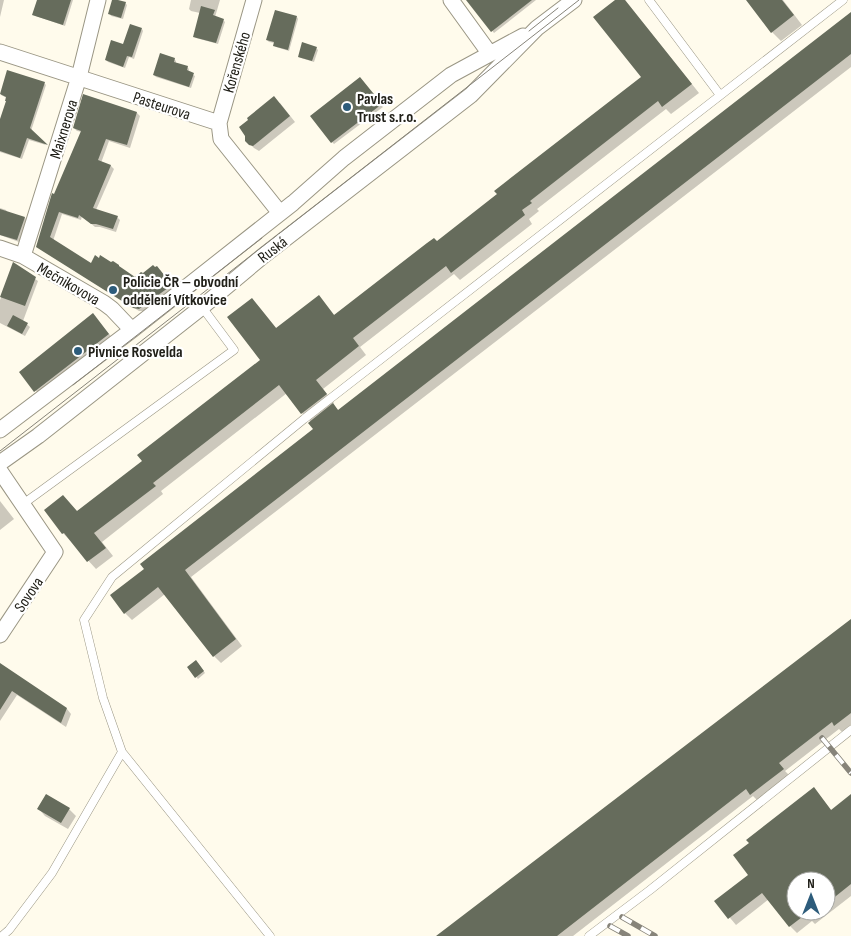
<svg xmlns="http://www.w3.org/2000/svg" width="851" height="936" font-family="'Sofia Sans Condensed',sans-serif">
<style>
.shadow{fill:#0003;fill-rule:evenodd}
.building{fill:#666c5c}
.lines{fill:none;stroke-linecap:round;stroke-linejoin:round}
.lane-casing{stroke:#9a9684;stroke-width:9}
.street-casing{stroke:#9a9684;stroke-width:17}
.lane{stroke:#fff;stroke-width:8}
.street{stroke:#fff;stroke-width:15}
.tram{stroke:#87847a;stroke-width:1}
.rail-casing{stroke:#87847a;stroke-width:5.5}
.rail{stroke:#fff;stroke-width:4;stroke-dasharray:11;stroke-linecap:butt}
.poi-dot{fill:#2d5c7b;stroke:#fff;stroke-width:2}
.labels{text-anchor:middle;stroke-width:4.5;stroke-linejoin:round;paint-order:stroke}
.street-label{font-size:16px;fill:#212019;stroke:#fff}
.poi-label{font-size:16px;font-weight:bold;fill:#212019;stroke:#fff;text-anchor:start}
</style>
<rect width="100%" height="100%" fill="#fffbec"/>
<path class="shadow" d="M 0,0 L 4,0 L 0,17 Z
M 38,0 L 73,0 L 65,26 L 36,16 L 34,14 Z
M 114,0 L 125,3 L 127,5 L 123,19 L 111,16 L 110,14 Z
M 191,0 L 220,0 L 215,17 L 223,20 L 225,22 L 218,44 L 196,38 L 194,36 L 200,13 L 191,11 L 189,9 Z
M 468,0 L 536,0 L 494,33 Z
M 617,0 L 625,0 L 629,5 L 699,93 L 671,114 L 666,109 L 537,209 L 539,211 L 529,219 L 532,224 L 460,280 L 454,274 L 360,347 L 366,355 L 323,389 L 334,403 L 332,404 L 339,411 L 851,13 L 851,67 L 191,577 L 242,646 L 221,663 L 214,656 L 165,594 L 132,620 L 125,613 L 315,429 L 311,422 L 302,413 L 287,393 L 161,491 L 163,494 L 102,542 L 113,556 L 96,569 L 63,533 L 45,511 L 63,496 L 77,512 L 144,461 L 262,360 L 252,300 L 260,308 L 277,329 L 319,296 L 335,316 L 437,243 L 642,77 Z
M 747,0 L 783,0 L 802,25 L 781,41 L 772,32 Z
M 297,17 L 298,19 L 289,51 L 276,47 L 274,45 L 275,43 L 269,42 L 267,40 Z
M 142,29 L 143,31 L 134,59 L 129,57 L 125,68 L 108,62 L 106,60 Z
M 316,48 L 318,50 L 314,62 L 301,58 L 299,57 Z
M 174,59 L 176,61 L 176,63 L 187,67 L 189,69 L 188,72 L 195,76 L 191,88 L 156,77 L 154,75 Z
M 8,72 L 44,83 L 46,85 L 31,131 L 46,145 L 29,140 L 22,159 L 0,152 L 0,123 L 7,101 L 7,98 L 1,95 Z
M 362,80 L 383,107 L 334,144 L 332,142 Z
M 84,96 L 137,113 L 140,116 L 130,148 L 109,141 L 101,163 L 111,166 L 114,169 L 96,210 L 117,217 L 120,220 L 116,232 L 100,227 L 95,227 L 82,216 L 81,220 L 62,214 L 53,241 L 91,264 L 135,278 L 160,270 L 174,288 L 144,311 L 139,311 L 40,249 L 55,195 L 82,132 L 77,131 L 74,128 Z
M 280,103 L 295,122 L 259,151 L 254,148 L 248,142 Z
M 0,208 L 6,210 L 8,213 L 25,218 L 27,220 L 19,242 L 0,235 Z
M 14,264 L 38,281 L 23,321 L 30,327 L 25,336 L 0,323 L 0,300 Z
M 93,315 L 115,341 L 42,398 L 20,372 Z
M 0,501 L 14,519 L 0,530 Z
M 851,621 L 851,725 L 842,732 L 839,729 L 785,771 L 790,776 L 758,801 L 753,796 L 573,936 L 438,936 Z
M 198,663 L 205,673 L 198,679 L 189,668 Z
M 0,664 L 67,709 L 71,714 L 66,727 L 17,695 L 0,721 Z
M 46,795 L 69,809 L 76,816 L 68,829 L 45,816 L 38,808 Z
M 820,796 L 832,811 L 851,796 L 851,896 L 815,924 L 812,921 L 797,933 L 790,926 L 769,899 L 736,925 L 716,901 L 750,875 ZM 796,881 L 826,881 L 826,911 L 796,911 Z"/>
<path class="building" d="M 37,0 L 71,0 L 63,25 L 32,15 Z
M 112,0 L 118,0 L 126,2 L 121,18 L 108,14 Z
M 466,0 L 532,0 L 491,32 Z
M 615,0 L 625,0 L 692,84 L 662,107 L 658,101 L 530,201 L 532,203 L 522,210 L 525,215 L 451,273 L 446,266 L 353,338 L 359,346 L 316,380 L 327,394 L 301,414 L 279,385 L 153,483 L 156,486 L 94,533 L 106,548 L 87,562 L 64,533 L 62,534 L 44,510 L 63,495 L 77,511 L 142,461 L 137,455 L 260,360 L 227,317 L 252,298 L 276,328 L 319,295 L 334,315 L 427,243 L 434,238 L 437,241 L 497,194 L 494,191 L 503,184 L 641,77 L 593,17 Z
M 746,0 L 782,0 L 794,15 L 771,33 Z
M 201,6 L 215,10 L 213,15 L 224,19 L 216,43 L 193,37 Z
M 275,10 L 297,16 L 288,50 L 273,46 L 274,42 L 266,40 Z
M 851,12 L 851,54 L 185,570 L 236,639 L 213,657 L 158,587 L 124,614 L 110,595 L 144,569 L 140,564 L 313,429 L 308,423 L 333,403 L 338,410 Z
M 130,24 L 142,28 L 132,57 L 127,56 L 123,67 L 105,60 L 111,40 L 123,44 Z
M 302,42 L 317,47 L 312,61 L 298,57 Z
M 160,53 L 175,58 L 174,62 L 188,66 L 187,70 L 194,73 L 189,87 L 153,75 Z
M 7,70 L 45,82 L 30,128 L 48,145 L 27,138 L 20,158 L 0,151 L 0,119 L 6,101 L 5,101 L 6,97 L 0,94 Z
M 360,77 L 382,104 L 331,143 L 310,116 Z
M 83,94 L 137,112 L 127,145 L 106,139 L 98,160 L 111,165 L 93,208 L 118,216 L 113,229 L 96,224 L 91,224 L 79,215 L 78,218 L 59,212 L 50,237 L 91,263 L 95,255 L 99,258 L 100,255 L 111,262 L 113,261 L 119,265 L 119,266 L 135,277 L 141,272 L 143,273 L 153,265 L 155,267 L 157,266 L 172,285 L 139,309 L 133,308 L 36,247 L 52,193 L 54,194 L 81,131 L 73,128 Z
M 274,96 L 290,116 L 253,146 L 249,145 L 245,141 L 245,136 L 239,127 L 248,120 L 247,118 Z
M 0,209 L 25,217 L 17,240 L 0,235 Z
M 13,262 L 36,277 L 25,306 L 0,297 Z
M 93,313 L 109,334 L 34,392 L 19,372 Z
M 13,315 L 28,323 L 22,334 L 7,326 Z
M 851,619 L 851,713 L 834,726 L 832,722 L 779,763 L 784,769 L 750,795 L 746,789 L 557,936 L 436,936 Z
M 196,660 L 204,671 L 195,678 L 187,667 Z
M 0,663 L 67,708 L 61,723 L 12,691 L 0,710 Z
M 814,787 L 831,810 L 851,794 L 851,884 L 826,904 L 826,881 L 796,881 L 796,911 L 810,911 L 789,927 L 762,893 L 728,919 L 714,901 L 748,875 L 733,855 L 749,843 L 746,840 Z
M 46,794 L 70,808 L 61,823 L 37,809 Z"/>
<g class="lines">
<defs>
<path id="lane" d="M 649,0 L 720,95
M 23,504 L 234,350 L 202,307
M 122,752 L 270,936
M 2,936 L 9,930 L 52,873 L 122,752 L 103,698 L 84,620 L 112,577 L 304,419 L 843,0
M 589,936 L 650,890 L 851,730"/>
<path id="street" d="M 451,0 L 490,54
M 0,52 L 219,123 L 221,139 L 280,213
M 219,123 L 254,0
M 0,248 L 23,256 L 104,303 L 112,309 L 132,330
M 23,256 L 79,77 L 98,0
M 0,430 L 132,330 L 293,203 L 344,158 L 451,75 L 523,36
M 0,463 L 38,436 L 202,307 L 263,256 L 471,95 L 537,28 L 574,0
M 0,471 L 55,552 L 0,635"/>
</defs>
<use href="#lane" class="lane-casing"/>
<use href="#street" class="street-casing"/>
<use href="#lane" class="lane"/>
<use href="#street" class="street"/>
<path class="tram" d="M 529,31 L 558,8
M 73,385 L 262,238
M 0,451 L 579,0"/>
<defs>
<path id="rail" d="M 822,738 L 851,773
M 622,917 L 655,936
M 610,926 L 628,936"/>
</defs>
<use href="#rail" class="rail-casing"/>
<use href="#rail" class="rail"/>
</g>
<g class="poi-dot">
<circle cx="347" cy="107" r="5"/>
<circle cx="113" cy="290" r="5"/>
<circle cx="78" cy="351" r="5"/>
</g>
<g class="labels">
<g class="street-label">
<text transform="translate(236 62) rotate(-74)" y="6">Kořenského</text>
<text transform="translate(162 105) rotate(18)" y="6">Pasteurova</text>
<text transform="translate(63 129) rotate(-73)" y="6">Maixnerova</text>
<text transform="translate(272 249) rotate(-38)" y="6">Ruská</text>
<text transform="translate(69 283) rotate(30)" y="6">Mečnikovova</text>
<text transform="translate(28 594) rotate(-56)" y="6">Sovova</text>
</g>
<g class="poi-label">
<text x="357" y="104">Pavlas<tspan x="357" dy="18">Trust s.r.o.</tspan></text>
<text x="123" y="287">Policie ČR – obvodní<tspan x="123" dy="18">oddělení Vítkovice</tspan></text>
<text x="88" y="357">Pivnice Rosvelda</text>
</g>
</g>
<g transform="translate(811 896)"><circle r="24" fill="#ffffff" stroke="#a6a6a3"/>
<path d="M0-4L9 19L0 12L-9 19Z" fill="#2d5c7b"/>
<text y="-8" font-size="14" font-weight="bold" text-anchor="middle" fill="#212019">N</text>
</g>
</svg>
